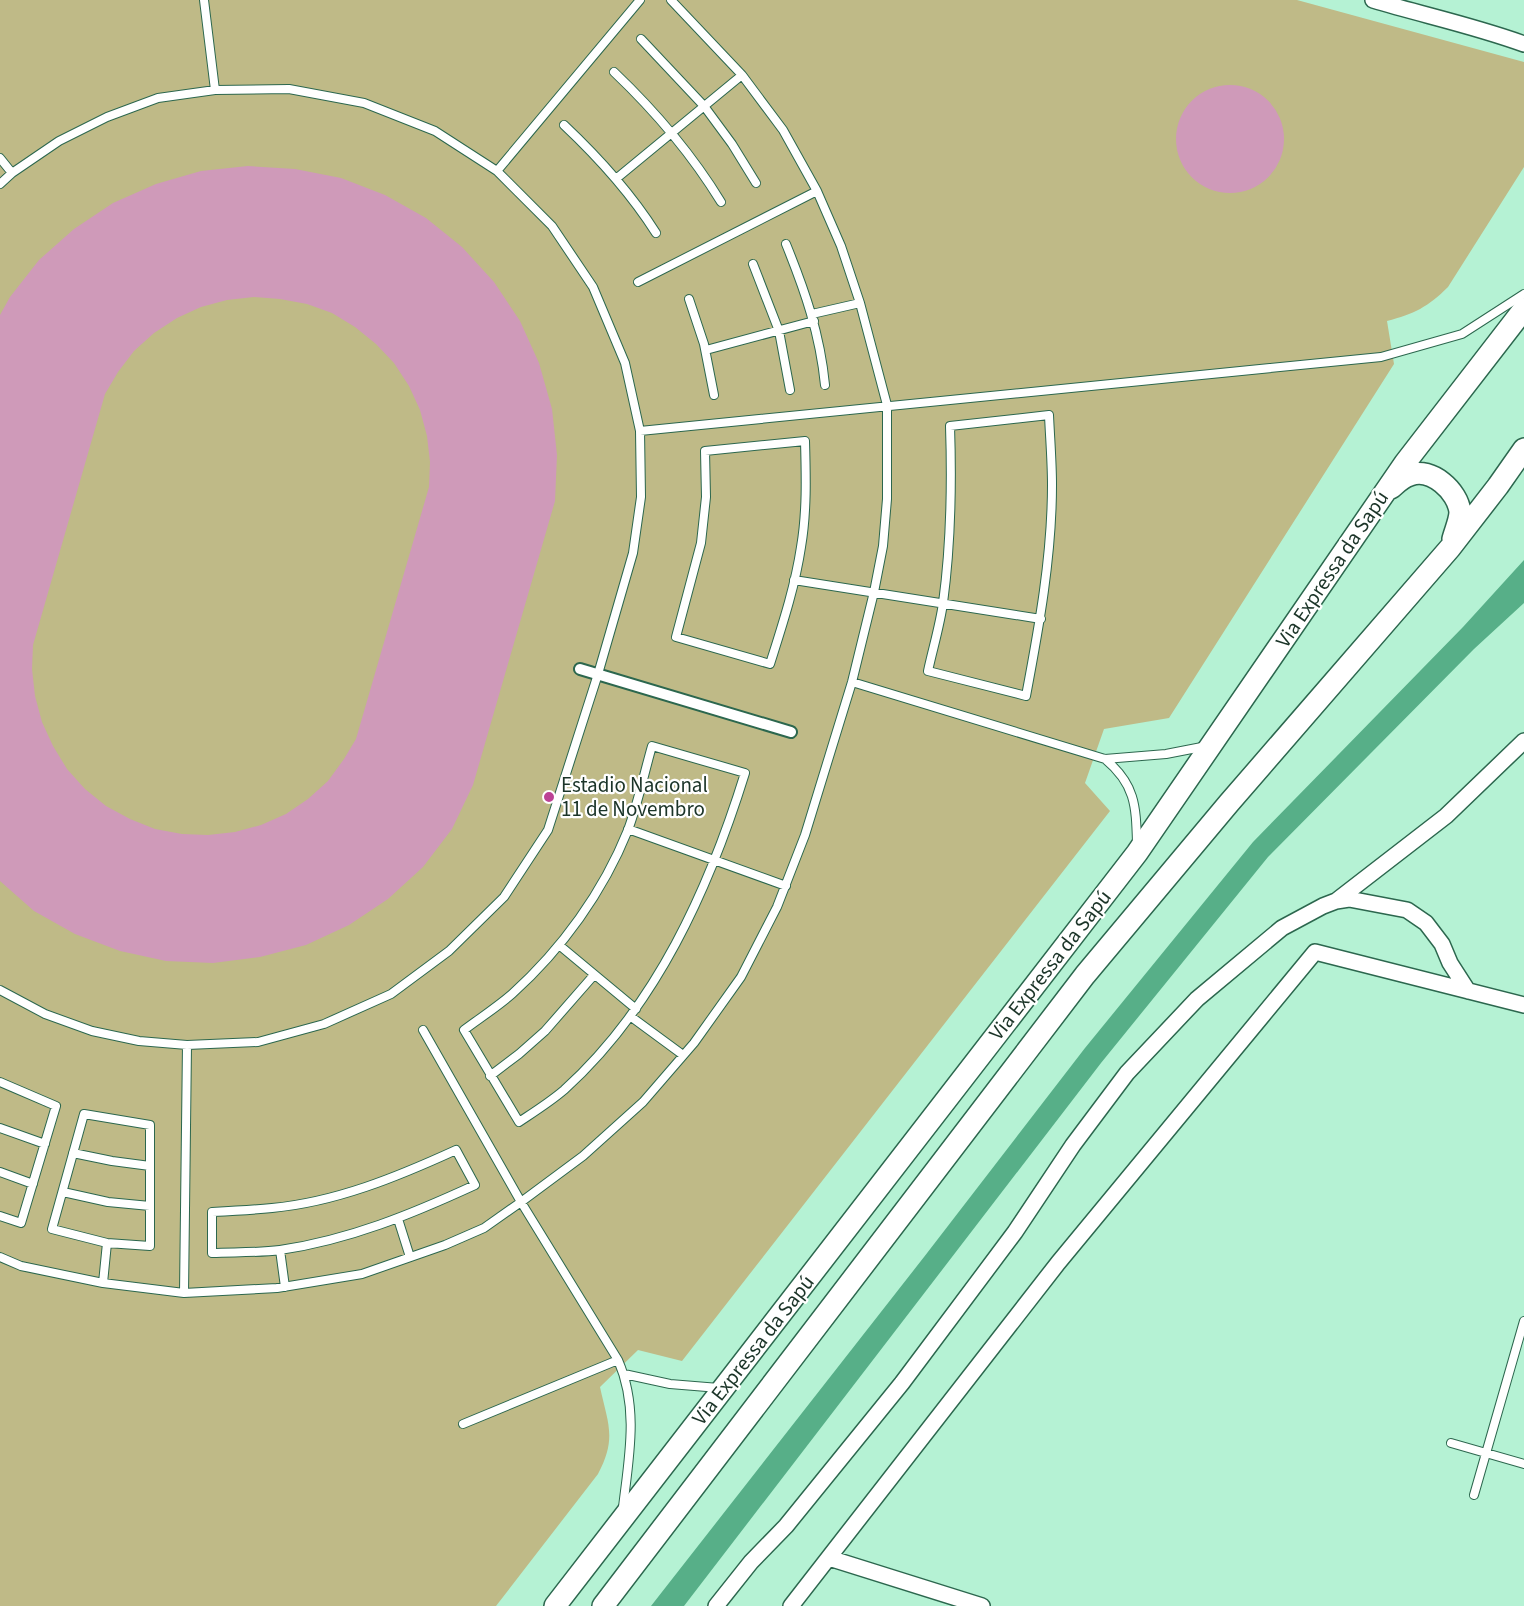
<svg xmlns="http://www.w3.org/2000/svg" width="1524" height="1606" font-family="'Source Sans 3',sans-serif">
<style>
.green{fill:#bfba87}
.water{fill:#57af88}
.building{fill:#cf9ab9;fill-rule:evenodd}
.lines{fill:none;stroke-linecap:round;stroke-linejoin:round}
.service-casing{stroke:#2c674e;stroke-width:10}
.pedestrian-casing{stroke:#2c674e;stroke-width:14}
.minor-casing{stroke:#2c674e;stroke-width:18}
.secondary-casing{stroke:#2c674e;stroke-width:24}
.service{stroke:#fff;stroke-width:8}
.pedestrian{stroke:#fff;stroke-width:10}
.minor{stroke:#fff;stroke-width:15}
.secondary{stroke:#fff;stroke-width:21}
.poi-dot{fill:#bc4295;stroke:#fff;stroke-width:2}
.labels{text-anchor:middle;stroke-width:4.5;stroke-linejoin:round;paint-order:stroke}
.street-label{font-size:21px;fill:#1b3428;stroke:#fff}
.poi-label{font-size:21px;fill:#1b3428;stroke:#fff;text-anchor:start}
</style>
<rect width="100%" height="100%" fill="#b5f2d4"/>
<path class="green" d="M 0,0 L 1297,0 L 1524,62 L 1524,167 L 1448,287 C 1428,307 1414,314 1387,321 L 1394,364 L 1169,718 L 1104,729 L 1085,783 L 1110,811 L 682,1361 L 638,1350 L 600,1387 C 608,1424 617,1438 598,1474 L 496,1606 L 0,1606 Z"/>
<path class="water" d="M 1524,560 L 1524,603 L 1474,649 L 1268,857 L 1101,1063 L 684,1606 L 651,1606 L 924,1257 L 1085,1048 L 1253,842 L 1463,627 Z"/>
<path class="building" d="M1176 139a54 54 0 1 1 108 0a54 54 0 1 1-108 0Z
M 248,166 L 295,169 L 341,178 L 385,195 L 426,218 L 462,247 L 494,282 L 520,321 L 539,363 L 552,409 L 557,455 L 555,501 L 473,785 L 452,829 L 423,867 L 388,899 L 349,925 L 306,945 L 260,957 L 213,963 L 166,961 L 120,951 L 75,934 L 34,911 L 0,881 L 0,315 L 10,297 L 39,260 L 74,229 L 113,203 L 156,184 L 201,171 ZM 254,297 L 280,299 L 307,304 L 332,313 L 355,327 L 376,344 L 394,363 L 409,386 L 420,410 L 427,436 L 430,462 L 429,487 L 356,739 L 344,759 L 328,781 L 308,799 L 286,814 L 261,825 L 235,832 L 208,835 L 182,834 L 155,829 L 130,819 L 106,806 L 85,789 L 67,769 L 53,746 L 42,722 L 35,696 L 32,669 L 33,645 L 105,394 L 118,372 L 134,351 L 154,333 L 177,318 L 201,307 L 227,300 Z"/>
<g class="lines">
<defs>
<path id="service" d="M 204,0 L 215,90
M 641,39 L 704,106 L 732,144 L 756,183
M 614,72 C 655,111 691,153 721,202
M 564,125 C 599,158 630,192 656,233
M 0,158 L 12,173
M 497,171 L 640,0
M 617,178 L 742,75
M 0,184 L 12,173 L 59,141 L 107,117 L 158,98 L 215,90 L 289,89 L 364,103 L 435,131 L 497,171 L 552,226 L 593,287 L 625,363 L 640,431 L 641,497 L 633,553 L 598,674 L 548,830 L 504,897 L 449,951 L 391,994 L 324,1024 L 258,1042 L 187,1045 L 139,1041 L 92,1031 L 45,1014 L 0,990
M 786,244 C 805,291 820,334 825,385
M 753,264 L 779,331 L 790,390
M 638,282 L 817,191
M 689,299 L 704,344 L 714,395
M 812,314 L 860,303
M 706,350 L 814,321
M 1049,415 C 1050,438 1052,462 1052,485 C 1052,556 1039,627 1026,696 L 928,671 C 933,648 940,625 943,603 C 951,544 952,485 950,426 Z
M 640,431 L 1381,357 L 1462,334 L 1524,294
M 805,441 C 806,476 807,512 801,547 C 795,587 782,626 770,664 L 676,637 L 701,543 L 706,497 L 705,451 Z
M 794,580 L 1041,619
M 852,682 L 1105,759 L 1166,754 L 1207,746
M 652,746 L 745,773 C 709,889 656,1007 564,1090 C 550,1102 534,1112 519,1122 L 464,1030 C 480,1018 497,1007 512,994 C 562,949 603,892 628,830 C 638,803 644,774 652,746 Z
M 1105,759 C 1135,784 1136,805 1137,843
M 628,829 L 786,886
M 559,945 L 636,1009
M 630,1016 L 683,1055
M 423,1030 L 521,1202 L 618,1360 C 639,1408 629,1457 623,1507
M 490,1076 L 519,1054 L 545,1031 L 594,975
M 0,1082 L 56,1106 L 21,1223 L 0,1216
M 84,1114 L 150,1125 L 150,1246 L 107,1243 L 52,1229 Z
M 0,1128 L 45,1144
M 456,1150 L 475,1185 C 412,1214 349,1240 280,1250 C 258,1253 234,1252 212,1253 L 212,1212 C 232,1211 252,1210 272,1208 C 336,1202 397,1177 456,1150 Z
M 73,1153 L 112,1161 L 150,1166
M 0,1172 L 33,1184
M 63,1192 L 108,1202 L 150,1206
M 398,1219 L 410,1257
M 280,1250 L 285,1287
M 0,1257 L 21,1266 L 103,1283 L 184,1293 L 277,1288 L 362,1274 L 445,1245 L 484,1228 L 521,1202 L 583,1156 L 643,1102 L 694,1043 L 741,977 L 777,907 L 805,835 L 852,682 L 874,592 L 883,546 L 887,499 L 887,405 L 860,303 L 841,246 L 817,191 L 783,130 L 742,75 L 671,0
M 103,1283 L 107,1243
M 184,1293 L 187,1045
M 624,1374 L 670,1384 L 719,1388
M 463,1424 L 618,1360
M 1451,1443 L 1524,1464
M 1474,1495 L 1524,1321"/>
<path id="pedestrian" d="M 580,669 L 791,732"/>
<path id="minor" d="M 1373,0 C 1423,15 1475,26 1524,44
M 1336,901 L 1446,816 L 1524,741
M 829,1558 L 982,1606
M 716,1606 L 751,1562 L 786,1526 L 902,1383 L 1015,1232 L 1073,1145 L 1127,1073 L 1197,999 L 1282,928 L 1323,906 L 1336,901 L 1349,899 L 1407,910 L 1426,923 L 1442,944 L 1450,963 L 1468,991
M 791,1606 L 1058,1263 L 1315,952 L 1524,1005"/>
<path id="secondary" d="M 1391,488 C 1397,483 1402,477 1410,475 C 1431,467 1458,491 1460,512 C 1460,520 1455,531 1453,539
M 555,1606 L 1137,853 L 1405,463 L 1524,309
M 603,1606 L 1085,975 L 1229,803 L 1450,548 L 1498,486 L 1524,449"/>
</defs>
<use href="#service" class="service-casing"/>
<use href="#pedestrian" class="pedestrian-casing"/>
<use href="#minor" class="minor-casing"/>
<use href="#secondary" class="secondary-casing"/>
<use href="#service" class="service"/>
<use href="#pedestrian" class="pedestrian"/>
<use href="#minor" class="minor"/>
<use href="#secondary" class="secondary"/>
</g>
<circle class="poi-dot" cx="549" cy="797" r="6"/>
<g class="labels">
<g class="street-label">
<text transform="translate(1332 569) rotate(-56)" y="7">Via Expressa da Sapú</text>
<text transform="translate(1050 965) rotate(-52)" y="7">Via Expressa da Sapú</text>
<text transform="translate(753 1350) rotate(-52)" y="7">Via Expressa da Sapú</text>
</g>
<g class="poi-label">
<text x="561" y="792">Estadio Nacional<tspan x="561" dy="24">11 de Novembro</tspan></text>
</g>
</g>
</svg>
